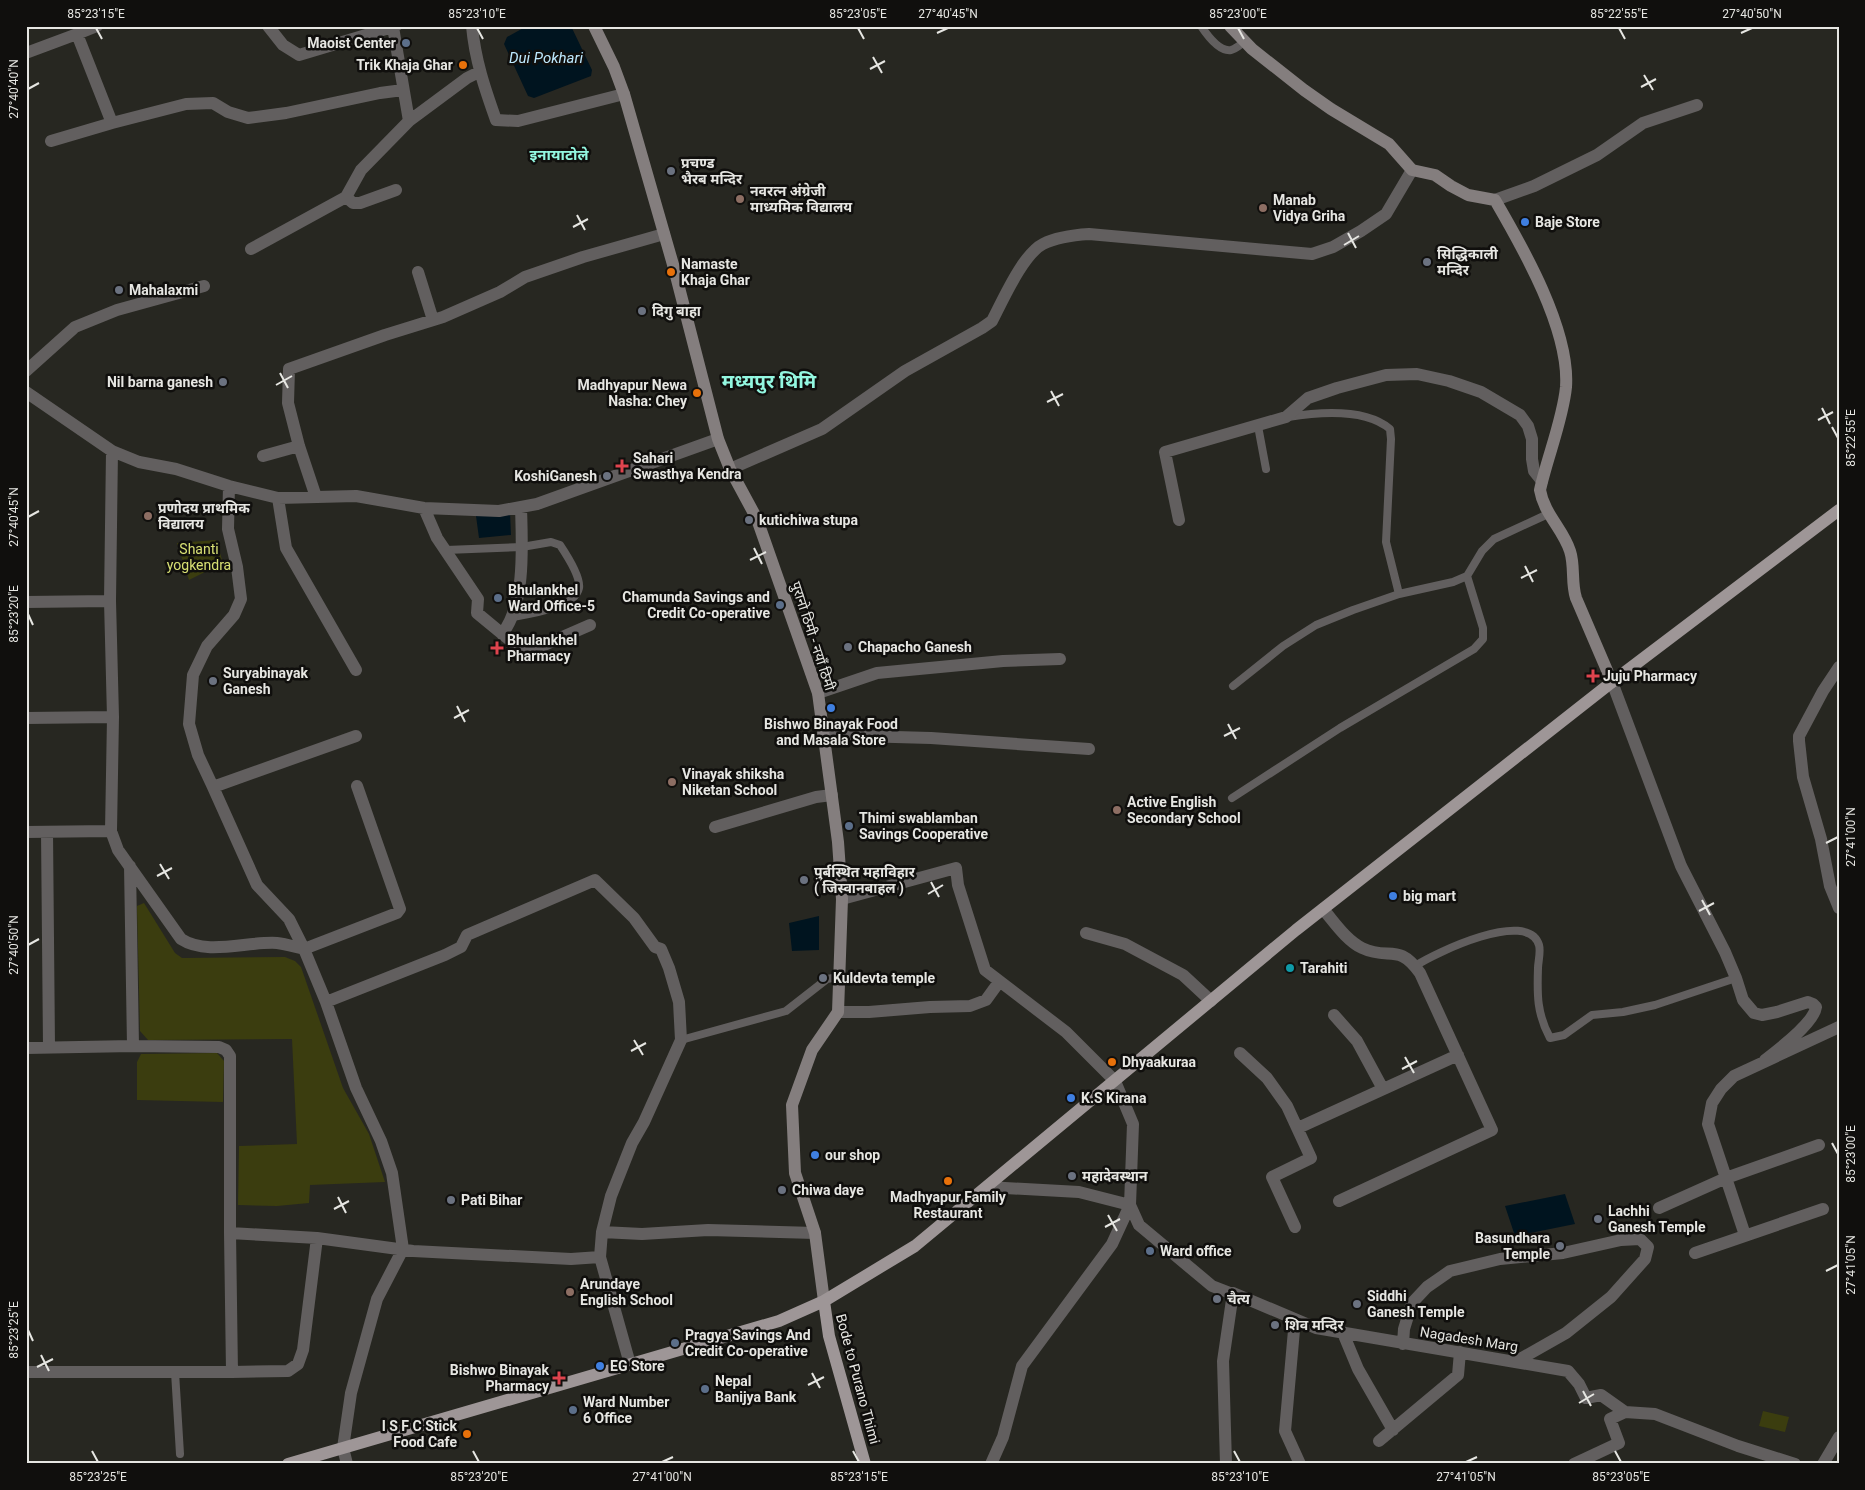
<svg xmlns="http://www.w3.org/2000/svg" width="1865" height="1490" font-family="Roboto,'Noto Sans Devanagari',sans-serif">
<style>
.green{fill:#3b3d0f}
.water{fill:#00141f}
.lines{fill:none;stroke-linecap:round;stroke-linejoin:round}
.lane{stroke:#625f5f;stroke-width:8}
.street{stroke:#625f5f;stroke-width:12}
.secondary{stroke:#847e7e;stroke-width:12}
.primary{stroke:#9e9697;stroke-width:12}
.ticks{fill:none;stroke:#e6e6e2;stroke-width:2}
.service-dot{fill:#5c6f8a;stroke:#100f0d;stroke-width:2}
.food-dot{fill:#e8710a;stroke:#100f0d;stroke-width:2}
.worship-dot{fill:#6b7280;stroke:#100f0d;stroke-width:2}
.education-dot{fill:#8d6e63;stroke:#100f0d;stroke-width:2}
.shop-dot{fill:#3f7fe0;stroke:#100f0d;stroke-width:2}
.health-dot{fill:#e0444e;stroke:#100f0d;stroke-width:2}
.culture-dot{fill:#0f9aa8;stroke:#100f0d;stroke-width:2}
.labels{text-anchor:middle;stroke-width:5;stroke-linejoin:round;paint-order:stroke}
.poi-label{font-size:14px;font-weight:bold;fill:#e6e6e2;stroke:#100f0d;text-anchor:start}
.park-label{font-size:14px;fill:#d8e074;stroke:#100f0d}
.street-label{font-size:14px;fill:#e6e6e2;stroke:#100f0d}
.water-label{font-size:15px;font-style:italic;fill:#bde8fd;stroke:#100f0d}
.neighbourhood-label{font-size:15px;font-weight:bold;fill:#93f7e0;stroke:#100f0d}
.district-label{font-size:19px;font-weight:bold;fill:#93f7e0;stroke:#100f0d}
.neatline{fill:none;stroke:#e6e6e2;stroke-width:2}
.ticks-label{font-size:12px;text-anchor:middle;fill:#e6e6e2}
</style>
<rect width="100%" height="100%" fill="#272721"/>
<path class="green" d="M 216,540 L 223,563 L 189,580 L 177,543 Z
M 144,903 L 175,953 L 182,958 L 285,957 L 295,961 L 301,967 L 343,1088 L 369,1134 L 385,1182 L 310,1185 L 309,1203 L 277,1206 L 238,1205 L 239,1146 L 297,1144 L 292,1039 L 148,1040 L 140,1031 L 137,906 Z
M 217,1053 L 224,1061 L 223,1102 L 137,1100 L 137,1062 L 141,1054 Z
M 1763,1411 L 1789,1417 L 1785,1432 L 1759,1426 Z"/>
<path class="water" d="M 527,26 L 571,26 L 592,70 L 591,76 L 534,98 L 528,96 L 504,44 L 507,37 Z
M 510,512 L 511,535 L 479,538 L 476,516 Z
M 819,916 L 819,950 L 792,951 L 789,923 Z
M 1565,1194 L 1575,1224 L 1515,1236 L 1505,1206 Z"/>
<g class="lines">
<path class="lane" d="M 1201,26 C 1207,35 1219,52 1231,50 C 1236,49 1240,45 1244,42
M 1288,417 C 1319,412 1365,408 1390,429 L 1391,439 L 1386,542 L 1399,594
M 1258,426 L 1266,469
M 446,550 L 522,547 L 551,542 L 560,545 C 566,554 581,577 579,588 C 575,608 529,614 513,617
M 1233,686 L 1283,646 L 1316,625 L 1353,610 L 1399,594 L 1453,582 L 1467,576 L 1482,551 L 1494,539 L 1548,514
M 1232,798 L 1340,728 L 1474,649 L 1483,639 L 1483,628 L 1467,576
M 1415,966 C 1435,953 1528,908 1539,945 C 1541,952 1538,962 1538,968 C 1537,995 1537,1014 1550,1038 L 1564,1035 L 1592,1015 L 1623,1012 L 1655,1005 L 1736,978
M 681,1040 L 786,1011 L 827,979 L 839,977
M 175,1372 L 180,1454"/>
<path class="street" d="M 268,26 L 283,45 L 299,55 L 396,26
M 472,26 C 475,60 485,89 496,120 L 518,121 L 624,94
M 393,27 L 409,121
M 77,34 L 97,26
M 26,53 L 77,34 L 112,123 L 186,104 L 213,103 L 228,112 L 248,118 L 286,113 L 380,93 L 403,90
M 51,141 L 112,123
M 346,197 L 353,203 L 360,203 L 396,190
M 1495,200 L 1534,186 L 1597,155 L 1643,123 L 1697,105
M 251,249 L 346,197 L 361,170 L 409,121 L 467,78 L 479,72
M 418,272 L 433,320
M 26,371 L 75,327 L 117,310 L 204,286
M 26,392 L 112,451 L 139,462 L 176,469 L 229,486 L 278,498 L 356,496 L 424,508 L 499,511 L 537,504 L 718,439
M 112,451 L 110,601 L 113,717 L 111,831 L 118,850 L 181,939 C 207,956 247,941 277,943 C 286,944 295,947 304,949 L 326,1002 L 356,1088 L 381,1141 L 392,1173 L 403,1249 L 377,1299 L 351,1393 L 343,1448 L 347,1464
M 263,456 L 299,446
M 730,469 L 822,429 L 905,371 L 982,328 L 992,321 C 1003,300 1023,254 1043,244 C 1057,237 1074,235 1089,234 L 1312,254 L 1333,247 L 1361,231 L 1386,214 L 1412,170
M 316,497 L 299,446 L 288,403 L 289,369 L 385,335 L 443,317 L 500,292 L 525,277 L 583,257 L 664,234
M 278,498 L 286,548 L 356,670
M 424,508 L 437,538 L 478,599 L 477,613 L 523,651 L 528,652 L 590,625
M 1179,520 L 1165,452 L 1286,417 L 1308,398 L 1337,388 L 1386,375 L 1417,374 L 1449,381 L 1481,392 L 1520,415 L 1528,426 L 1532,439 L 1532,459 L 1534,471 L 1542,481
M 26,602 L 110,601
M 502,634 C 526,604 522,544 521,507
M 1839,667 L 1823,691 L 1799,736 L 1799,741 L 1803,777 L 1821,839 L 1830,886 L 1839,908
M 1612,682 L 1681,866 L 1725,952 L 1736,978 L 1743,1000 L 1754,1013 L 1762,1015 L 1777,1012 L 1808,1002 L 1813,1004 L 1816,1007 C 1814,1023 1778,1050 1765,1060
M 818,693 L 877,673 L 1003,661 L 1060,659
M 26,718 L 113,717
M 823,735 L 931,738 L 1089,749
M 356,736 L 213,787 L 257,885 L 289,919 L 304,949 L 397,913 L 400,909 L 357,786
M 213,787 L 198,755 L 189,724 L 193,675 L 207,646 L 234,615 L 241,599 L 237,567 L 228,529 L 229,486
M 715,827 L 816,797 L 832,795
M 26,832 L 111,831
M 47,832 L 49,1047
M 130,866 L 133,1046
M 842,899 L 956,868 L 958,885 L 985,970 L 1066,1032 L 1115,1081 L 1133,1124 L 1130,1205 L 1139,1225 L 1212,1286 L 1230,1293 L 1233,1293 L 1316,1328 L 1568,1371 L 1579,1384 L 1586,1398 L 1601,1395 L 1625,1412 L 1655,1414 L 1738,1446 L 1795,1464
M 1323,909 C 1335,923 1346,940 1362,948 C 1389,961 1398,942 1420,973 L 1492,1130 L 1339,1201
M 1086,933 L 1125,944 L 1183,975 L 1211,1001
M 326,1002 L 445,955 L 461,947 L 467,935 L 595,880 L 634,918 L 655,947 L 661,949 L 669,968 L 679,1002 L 681,1040 L 644,1122 L 632,1143 L 611,1196 L 602,1232 L 600,1257 L 630,1364
M 838,1012 L 869,1012 L 930,1007 L 970,1006 L 986,1000 L 999,982
M 1334,1015 L 1357,1041 L 1383,1089
M 26,1048 L 133,1046 L 219,1047 L 226,1050 L 230,1056 L 230,1233 L 317,1238 L 413,1251 L 571,1259 L 600,1257
M 1240,1053 L 1267,1078 L 1287,1106 L 1311,1158 L 1272,1177 L 1295,1227
M 1298,1128 L 1458,1055
M 988,1187 L 1079,1192 L 1130,1205 L 1112,1244 L 1022,1366 L 1003,1437 L 991,1464
M 1659,1208 L 1726,1178 L 1819,1145
M 602,1232 L 642,1234 L 708,1230 L 815,1233
M 1745,1235 L 1708,1124 L 1712,1103 L 1721,1089 L 1734,1076 L 1839,1027
M 1695,1253 L 1823,1209
M 1295,1319 L 1285,1431 L 1300,1464
M 1343,1333 L 1358,1369 L 1393,1430
M 1403,1344 L 1404,1329 L 1412,1303 L 1427,1287 L 1450,1271 L 1500,1259 L 1563,1253 L 1621,1240 L 1640,1239 L 1648,1247 L 1645,1259 L 1611,1297 L 1566,1333 L 1515,1362
M 26,1372 L 232,1372 L 230,1233
M 232,1372 L 288,1371 L 298,1364 L 303,1350 L 317,1238
M 1379,1441 L 1458,1375 L 1460,1352
M 1226,1464 L 1223,1361 L 1233,1293
M 1574,1464 L 1619,1443 L 1610,1419 L 1625,1412
M 1823,1464 L 1839,1437"/>
<path class="secondary" d="M 594,26 L 614,67 L 624,94 L 674,268 L 718,439 L 730,469 L 757,519 L 818,693 L 838,842 L 842,899 L 838,1012 L 812,1050 L 792,1105 L 795,1173 L 815,1233 L 824,1301
M 1230,26 L 1252,49 L 1304,90 L 1331,109 L 1389,144 L 1412,170 L 1435,175 L 1451,186 L 1468,195 L 1495,200 C 1523,248 1570,330 1566,387 C 1563,419 1547,458 1540,490 C 1544,514 1563,529 1570,551 C 1575,566 1571,583 1576,598 L 1612,682"/>
<path class="primary" d="M 824,1301 L 829,1336 L 865,1464
M 288,1464 L 779,1321 L 824,1301 L 915,1246 L 1296,930 L 1612,682 L 1839,510"/>
</g>
<path class="ticks" d="M 96,28 L 102,39M 477,28 L 483,39M 858,28 L 864,39M 1238,28 L 1244,39M 1619,28 L 1625,39M 937,33 L 948,28M 1741,33 L 1752,28M 873,57 L 882,73M 870,69 L 885,61M 1644,75 L 1653,90M 1641,87 L 1656,79M 28,89 L 39,83M 577,215 L 585,230M 573,227 L 588,219M 1348,233 L 1356,248M 1344,245 L 1359,236M 280,373 L 288,388M 276,385 L 292,376M 1051,391 L 1059,406M 1047,402 L 1063,394M 1822,408 L 1830,424M 1818,420 L 1833,412M 1832,427 L 1838,438M 28,517 L 39,511M 754,548 L 762,564M 750,560 L 766,552M 1525,566 L 1533,582M 1521,578 L 1537,570M 28,614 L 33,625M 457,706 L 465,722M 454,718 L 469,710M 1228,724 L 1236,739M 1224,736 L 1240,728M 1826,843 L 1838,837M 160,864 L 169,879M 157,876 L 172,868M 931,882 L 939,897M 928,894 L 943,885M 1702,900 L 1710,915M 1699,911 L 1714,903M 28,945 L 39,939M 634,1040 L 643,1055M 631,1051 L 646,1043M 1405,1057 L 1414,1073M 1402,1069 L 1417,1061M 1832,1143 L 1838,1154M 338,1197 L 346,1213M 334,1209 L 349,1201M 1108,1215 L 1117,1231M 1105,1227 L 1120,1219M 1826,1271 L 1838,1265M 28,1330 L 33,1341M 41,1355 L 49,1371M 37,1367 L 53,1359M 812,1373 L 820,1388M 808,1385 L 824,1377M 1583,1391 L 1591,1406M 1579,1403 L 1594,1394M 92,1451 L 98,1462M 473,1451 L 479,1462M 853,1451 L 859,1462M 1234,1451 L 1240,1462M 1615,1451 L 1621,1462M 662,1462 L 673,1457M 1466,1462 L 1477,1457"/>
<g class="service-dot">
<circle cx="406" cy="43" r="5"/>
<circle cx="498" cy="598" r="5"/>
<circle cx="780" cy="605" r="5"/>
<circle cx="849" cy="826" r="5"/>
<circle cx="1150" cy="1251" r="5"/>
<circle cx="675" cy="1343" r="5"/>
<circle cx="705" cy="1389" r="5"/>
<circle cx="573" cy="1410" r="5"/>
</g>
<g class="food-dot">
<circle cx="463" cy="65" r="5"/>
<circle cx="671" cy="272" r="5"/>
<circle cx="697" cy="393" r="5"/>
<circle cx="1112" cy="1062" r="5"/>
<circle cx="948" cy="1181" r="5"/>
<circle cx="467" cy="1434" r="5"/>
</g>
<g class="worship-dot">
<circle cx="671" cy="171" r="5"/>
<circle cx="1427" cy="262" r="5"/>
<circle cx="119" cy="290" r="5"/>
<circle cx="642" cy="311" r="5"/>
<circle cx="223" cy="382" r="5"/>
<circle cx="607" cy="476" r="5"/>
<circle cx="749" cy="520" r="5"/>
<circle cx="848" cy="647" r="5"/>
<circle cx="213" cy="681" r="5"/>
<circle cx="804" cy="880" r="5"/>
<circle cx="823" cy="978" r="5"/>
<circle cx="1072" cy="1176" r="5"/>
<circle cx="782" cy="1190" r="5"/>
<circle cx="451" cy="1200" r="5"/>
<circle cx="1598" cy="1219" r="5"/>
<circle cx="1560" cy="1246" r="5"/>
<circle cx="1217" cy="1299" r="5"/>
<circle cx="1357" cy="1304" r="5"/>
<circle cx="1275" cy="1325" r="5"/>
</g>
<g class="education-dot">
<circle cx="740" cy="199" r="5"/>
<circle cx="1263" cy="208" r="5"/>
<circle cx="148" cy="516" r="5"/>
<circle cx="672" cy="782" r="5"/>
<circle cx="1117" cy="810" r="5"/>
<circle cx="570" cy="1292" r="5"/>
</g>
<g class="shop-dot">
<circle cx="1525" cy="222" r="5"/>
<circle cx="831" cy="708" r="5"/>
<circle cx="1393" cy="896" r="5"/>
<circle cx="1071" cy="1098" r="5"/>
<circle cx="815" cy="1155" r="5"/>
<circle cx="600" cy="1366" r="5"/>
</g>
<g class="health-dot">
<path d="M619.5 458.5h5v5h5v5h-5v5h-5v-5h-5v-5h5z"/>
<path d="M494.5 640.5h5v5h5v5h-5v5h-5v-5h-5v-5h5z"/>
<path d="M1590.5 668.5h5v5h5v5h-5v5h-5v-5h-5v-5h5z"/>
<path d="M556.5 1370.5h5v5h5v5h-5v5h-5v-5h-5v-5h5z"/>
</g>
<circle class="culture-dot" cx="1290" cy="968" r="5"/>
<g class="labels">
<g class="poi-label">
<text x="396" y="48" text-anchor="end">Maoist Center</text>
<text x="453" y="70" text-anchor="end">Trik Khaja Ghar</text>
<text x="681" y="168">प्रचण्ड<tspan x="681" dy="16">भैरब मन्दिर</tspan></text>
<text x="750" y="196">नवरत्न अंग्रेजी<tspan x="750" dy="16">माध्यमिक विद्यालय</tspan></text>
<text x="1273" y="205">Manab<tspan x="1273" dy="16">Vidya Griha</tspan></text>
<text x="1535" y="227">Baje Store</text>
<text x="1437" y="259">सिद्धिकाली<tspan x="1437" dy="16">मन्दिर</tspan></text>
<text x="681" y="269">Namaste<tspan x="681" dy="16">Khaja Ghar</tspan></text>
<text x="129" y="295">Mahalaxmi</text>
<text x="652" y="316">दिगु बाहा</text>
<text x="213" y="387" text-anchor="end">Nil barna ganesh</text>
<text x="687" y="390" text-anchor="end">Madhyapur Newa<tspan x="687" dy="16">Nasha: Chey</tspan></text>
<text x="633" y="463">Sahari<tspan x="633" dy="16">Swasthya Kendra</tspan></text>
<text x="597" y="481" text-anchor="end">KoshiGanesh</text>
<text x="158" y="513">प्रणोदय प्राथमिक<tspan x="158" dy="16">विद्यालय</tspan></text>
<text x="759" y="525">kutichiwa stupa</text>
<text x="508" y="595">Bhulankhel<tspan x="508" dy="16">Ward Office-5</tspan></text>
<text x="770" y="602" text-anchor="end">Chamunda Savings and<tspan x="770" dy="16">Credit Co-operative</tspan></text>
<text x="507" y="645">Bhulankhel<tspan x="507" dy="16">Pharmacy</tspan></text>
<text x="858" y="652">Chapacho Ganesh</text>
<text x="223" y="678">Suryabinayak<tspan x="223" dy="16">Ganesh</tspan></text>
<text x="1603" y="681">Juju Pharmacy</text>
<text x="831" y="729" text-anchor="middle">Bishwo Binayak Food<tspan x="831" dy="16">and Masala Store</tspan></text>
<text x="682" y="779">Vinayak shiksha<tspan x="682" dy="16">Niketan School</tspan></text>
<text x="1127" y="807">Active English<tspan x="1127" dy="16">Secondary School</tspan></text>
<text x="859" y="823">Thimi swablamban<tspan x="859" dy="16">Savings Cooperative</tspan></text>
<text x="814" y="877">पुर्बस्थित महाविहार<tspan x="814" dy="16">( जिस्वानबाहल )</tspan></text>
<text x="1403" y="901">big mart</text>
<text x="1300" y="973">Tarahiti</text>
<text x="833" y="983">Kuldevta temple</text>
<text x="1122" y="1067">Dhyaakuraa</text>
<text x="1081" y="1103">K.S Kirana</text>
<text x="825" y="1160">our shop</text>
<text x="1082" y="1181">महादेवस्थान</text>
<text x="792" y="1195">Chiwa daye</text>
<text x="948" y="1202" text-anchor="middle">Madhyapur Family<tspan x="948" dy="16">Restaurant</tspan></text>
<text x="461" y="1205">Pati Bihar</text>
<text x="1608" y="1216">Lachhi<tspan x="1608" dy="16">Ganesh Temple</tspan></text>
<text x="1550" y="1243" text-anchor="end">Basundhara<tspan x="1550" dy="16">Temple</tspan></text>
<text x="1160" y="1256">Ward office</text>
<text x="580" y="1289">Arundaye<tspan x="580" dy="16">English School</tspan></text>
<text x="1367" y="1301">Siddhi<tspan x="1367" dy="16">Ganesh Temple</tspan></text>
<text x="1227" y="1304">चैत्य</text>
<text x="1285" y="1330">शिव मन्दिर</text>
<text x="685" y="1340">Pragya Savings And<tspan x="685" dy="16">Credit Co-operative</tspan></text>
<text x="610" y="1371">EG Store</text>
<text x="549" y="1375" text-anchor="end">Bishwo Binayak<tspan x="549" dy="16">Pharmacy</tspan></text>
<text x="715" y="1386">Nepal<tspan x="715" dy="16">Banijya Bank</tspan></text>
<text x="583" y="1407">Ward Number<tspan x="583" dy="16">6 Office</tspan></text>
<text x="457" y="1431" text-anchor="end">I S F C Stick<tspan x="457" dy="16">Food Cafe</tspan></text>
</g>
<g class="park-label">
<text x="199" y="554">Shanti<tspan x="199" dy="16">yogkendra</tspan></text>
</g>
<g class="street-label">
<text transform="translate(813 636) rotate(72)" y="5">पुरानो ठिमी - नयाँ ठिमी</text>
<text transform="translate(1469 1339) rotate(9)" y="5">Nagadesh Marg</text>
<text transform="translate(858 1379) rotate(75)" y="5">Bode to Purano Thimi</text>
</g>
<g class="water-label">
<text x="546" y="63">Dui Pokhari</text>
</g>
<g class="neighbourhood-label">
<text x="559" y="160">इनायाटोले</text>
</g>
<g class="district-label">
<text x="769" y="388">मध्यपुर थिमि</text>
</g>
</g>
<rect width="1865" height="1490" fill="none" stroke="#100f0d" stroke-width="55"/>
<rect x="28" y="28" width="1810" height="1434" class="neatline"/>
<g class="ticks-label">
<text x="96" y="18">85°23'15"E</text>
<text x="477" y="18">85°23'10"E</text>
<text x="858" y="18">85°23'05"E</text>
<text x="948" y="18">27°40'45"N</text>
<text x="1238" y="18">85°23'00"E</text>
<text x="1619" y="18">85°22'55"E</text>
<text x="1752" y="18">27°40'50"N</text>
<text transform="translate(14 89) rotate(-90)" y="4">27°40'40"N</text>
<text transform="translate(1851 438) rotate(-90)" y="4">85°22'55"E</text>
<text transform="translate(14 517) rotate(-90)" y="4">27°40'45"N</text>
<text transform="translate(14 614) rotate(-90)" y="4">85°23'20"E</text>
<text transform="translate(1851 837) rotate(-90)" y="4">27°41'00"N</text>
<text transform="translate(14 945) rotate(-90)" y="4">27°40'50"N</text>
<text transform="translate(1851 1154) rotate(-90)" y="4">85°23'00"E</text>
<text transform="translate(1851 1265) rotate(-90)" y="4">27°41'05"N</text>
<text transform="translate(14 1330) rotate(-90)" y="4">85°23'25"E</text>
<text x="98" y="1481">85°23'25"E</text>
<text x="479" y="1481">85°23'20"E</text>
<text x="662" y="1481">27°41'00"N</text>
<text x="859" y="1481">85°23'15"E</text>
<text x="1240" y="1481">85°23'10"E</text>
<text x="1466" y="1481">27°41'05"N</text>
<text x="1621" y="1481">85°23'05"E</text>
</g>
</svg>
